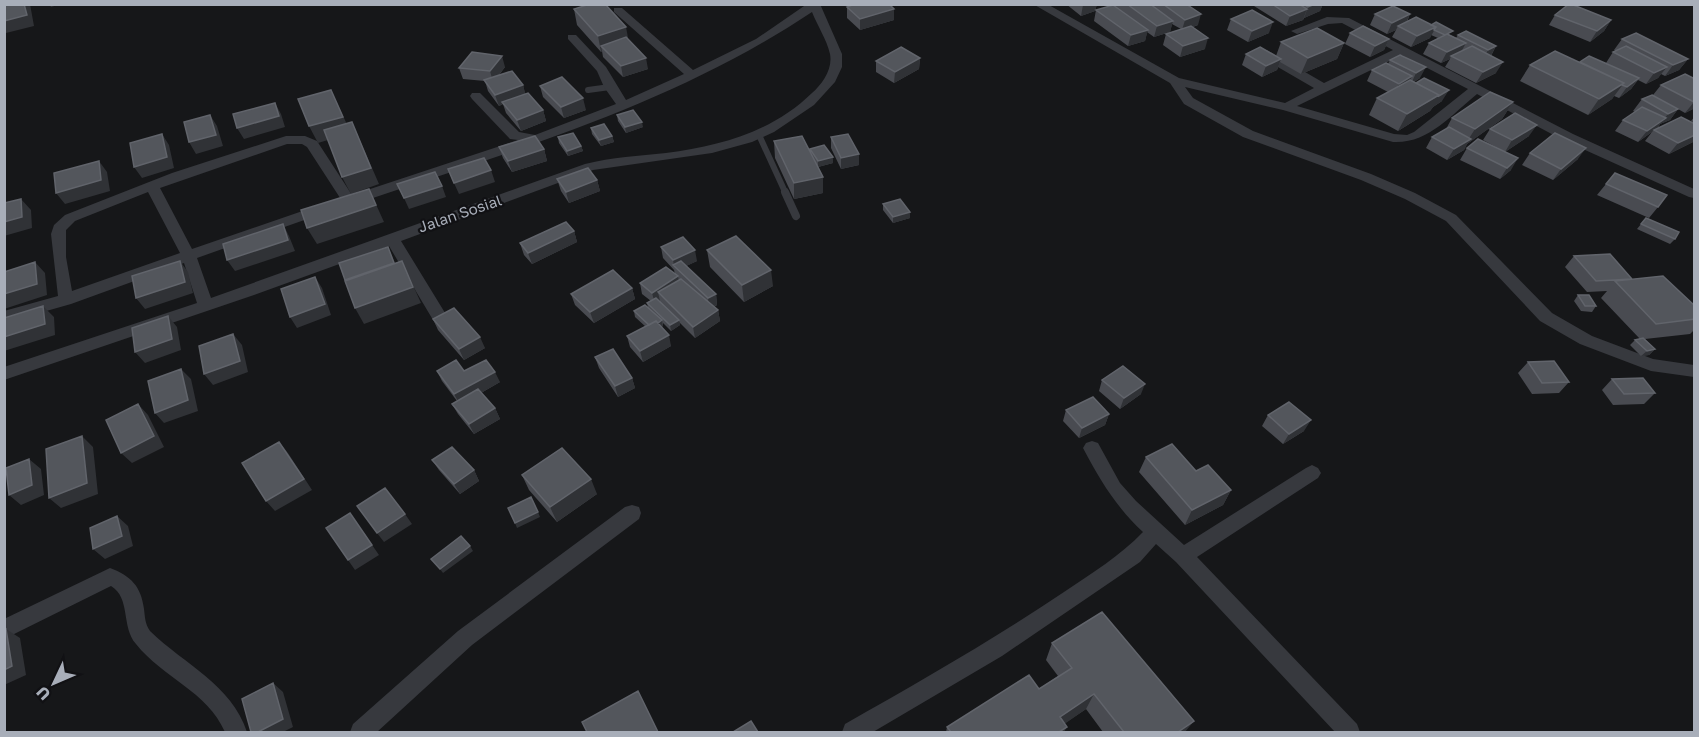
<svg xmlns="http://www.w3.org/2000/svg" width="1699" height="737" font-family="'Golos Text',sans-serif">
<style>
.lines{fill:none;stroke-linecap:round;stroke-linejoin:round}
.service-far1{stroke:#37393e;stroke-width:6}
.service{stroke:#37393e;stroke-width:8}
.minor{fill:#37393e;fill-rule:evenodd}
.wall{fill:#494b51}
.shaded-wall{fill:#303236}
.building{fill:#53565c;stroke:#61646b;stroke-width:1.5}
.labels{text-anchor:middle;stroke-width:4.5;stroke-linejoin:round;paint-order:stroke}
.street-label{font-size:15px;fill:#a8aeb9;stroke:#111114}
</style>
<rect width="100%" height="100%" fill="#161719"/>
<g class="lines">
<path class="service-far1" d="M 588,90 L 610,87
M 759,135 L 786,194"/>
<path class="service" d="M 785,192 L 796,216"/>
<path class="minor" d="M 807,4 L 820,4 L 842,54 L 842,67 L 835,82 L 814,105 L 774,132 L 752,142 L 712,153 L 593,170 L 401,241 L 450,321 L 448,325 L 436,325 L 389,246 L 254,295 L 4,380 L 4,367 L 197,303 L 184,263 L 71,304 L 4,323 L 4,311 L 58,296 L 51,234 L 54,225 L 65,215 L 172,173 L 286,136 L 305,136 L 317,141 L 352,195 L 518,140 L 510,139 L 472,99 L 470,96 L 472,93 L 480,93 L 519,132 L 535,135 L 616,104 L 604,87 L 597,71 L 568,39 L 568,35 L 576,35 L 606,67 L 626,100 L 684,74 L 614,12 L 614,8 L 622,8 L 693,70 L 756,39 ZM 812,12 C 817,25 827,40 830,54 C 833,69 822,84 812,93 C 772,132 720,146 666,153 C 639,156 612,157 585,164 L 211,298 L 197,258 L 327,212 L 329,209 L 327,206 L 317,206 L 192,249 L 160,188 L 287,144 L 302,144 L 307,147 L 344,204 L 355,204 C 513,151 673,105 812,12 ZM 148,192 L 180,253 L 72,291 L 66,257 L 66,230 L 75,221 Z
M 1033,4 L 1047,4 L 1179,78 L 1285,103 L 1314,88 L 1259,56 L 1259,50 L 1267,50 L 1324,83 L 1393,50 L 1342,23 L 1328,24 L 1297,34 L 1291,31 L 1327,17 L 1349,18 L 1573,134 L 1694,189 L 1694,198 L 1689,197 L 1563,140 L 1477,94 C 1451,115 1428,144 1393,142 L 1283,110 L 1185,87 L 1193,98 L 1253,131 L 1371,174 L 1415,193 L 1456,215 L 1552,313 L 1592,336 L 1653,359 L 1694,365 L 1694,377 L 1651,371 L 1580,344 L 1540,321 L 1446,221 L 1405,199 L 1361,180 L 1243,137 L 1184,104 L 1170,83 ZM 1402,55 L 1468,89 L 1414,132 L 1407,135 L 1394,134 L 1297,106 Z
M 1092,441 L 1098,443 L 1120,483 L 1136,501 L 1184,545 L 1306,468 L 1312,465 L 1318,468 L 1321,473 L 1318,478 L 1197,557 L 1357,724 L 1360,732 L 1335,732 L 1176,562 L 1156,544 L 1140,562 L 1002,656 L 873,732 L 842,732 L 845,724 C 919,682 993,640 1064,592 C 1092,573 1120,556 1143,532 C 1116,507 1100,480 1083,448 L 1086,443 Z
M 632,505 L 639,507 L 641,513 L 639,519 L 472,645 L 377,732 L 350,732 L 353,724 L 458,631 L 625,507 Z
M 110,568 C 131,576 141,586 144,609 C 145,617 145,624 150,631 C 185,665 231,684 247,732 L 225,732 C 207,691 163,678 136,644 C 121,627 131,598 111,586 L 4,639 L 4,619 Z"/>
</g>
<path class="wall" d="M 1066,4 L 1097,4 L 1095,11 L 1081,16 Z
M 1115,4 L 1186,4 L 1198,25 L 1193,27 L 1205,49 L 1180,57 L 1163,45 L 1166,34 L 1181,29 L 1172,24 L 1170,32 L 1154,37 L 1147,32 L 1145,41 L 1128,46 L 1094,21 L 1096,10 L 1115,6 Z
M 1254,4 L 1323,4 L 1320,11 L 1304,18 L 1303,20 L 1286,26 L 1254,6 Z
M 847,7 L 894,20 L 860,30 L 847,18 Z
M 574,9 L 629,40 L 648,69 L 623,77 L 603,57 L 602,51 L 601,52 L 577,25 Z
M 1375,14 L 1410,14 L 1407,22 L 1416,17 L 1456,38 L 1458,35 L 1496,46 L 1491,56 L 1496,73 L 1476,83 L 1445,67 L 1450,59 L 1441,63 L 1423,54 L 1429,43 L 1438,38 L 1431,35 L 1430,38 L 1411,47 L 1392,37 L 1396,30 L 1387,34 L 1370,25 Z
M 1555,15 L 1611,20 L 1604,31 L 1590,42 L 1549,25 Z
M 1231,19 L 1269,33 L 1248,42 L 1227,30 Z
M 1350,33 L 1389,39 L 1384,50 L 1370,57 L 1345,44 Z
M 1622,39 L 1688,59 L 1679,70 L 1665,76 L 1661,74 L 1658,78 L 1646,84 L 1638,80 L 1631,89 L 1619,98 L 1614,96 L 1612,99 L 1588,115 L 1520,81 L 1530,65 L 1580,62 L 1618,69 L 1606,63 L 1613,52 L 1616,51 L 1614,50 Z
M 1281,42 L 1344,43 L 1337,59 L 1301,74 L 1280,62 L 1277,70 L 1262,77 L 1242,65 L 1246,54 L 1276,56 Z
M 1400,55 L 1420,78 L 1414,82 L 1442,101 L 1433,107 L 1430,111 L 1398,131 L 1369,115 L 1377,98 L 1388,92 L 1367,81 L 1372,70 L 1388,64 L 1390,60 Z
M 920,58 L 919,69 L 894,83 L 876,72 L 876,61 Z
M 505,67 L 499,75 L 523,85 L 525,94 L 543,110 L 546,121 L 521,131 L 506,113 L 503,104 L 499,106 L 488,91 L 485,81 L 463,79 L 459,68 Z
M 1695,79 L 1695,108 L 1685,113 L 1678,109 L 1670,120 L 1660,124 L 1658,128 L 1695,124 L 1695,141 L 1669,154 L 1645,141 L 1652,132 L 1638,142 L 1615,131 L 1623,120 L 1635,112 L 1633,111 L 1642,99 L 1653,95 L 1661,85 Z
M 540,86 L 586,110 L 564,118 L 543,97 Z
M 1513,102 L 1502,119 L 1467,144 L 1464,150 L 1447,160 L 1426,148 L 1432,137 L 1446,129 L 1452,118 Z
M 617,115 L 643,127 L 626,133 L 618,121 Z
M 1695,116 L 1695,123 L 1691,121 Z
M 591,128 L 612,136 L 614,142 L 601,146 L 592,134 Z
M 1490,129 L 1529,136 L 1505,152 L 1483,140 Z
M 558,137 L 581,146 L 583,151 L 568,156 L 559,143 Z
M 831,137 L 859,165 L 841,169 L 831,148 Z
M 774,141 L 810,152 L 810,149 L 833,163 L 818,167 L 816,163 L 823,193 L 794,199 L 775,158 Z
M 499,147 L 544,149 L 547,161 L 512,172 L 503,158 Z
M 1467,148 L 1511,170 L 1500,179 L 1460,160 Z
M 1530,153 L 1578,159 L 1553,180 L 1522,165 Z
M 1615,173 L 1658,207 L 1649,218 L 1597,195 Z
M 557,179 L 597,180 L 600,191 L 569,203 L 561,191 Z
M 883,204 L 910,212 L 910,218 L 893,223 L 883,210 Z
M 1646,218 L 1675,239 L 1670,244 L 1637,229 Z
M 574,231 L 577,242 L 532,264 L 524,255 L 520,243 Z
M 661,247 L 697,261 L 686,266 L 716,294 L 717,305 L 714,307 L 718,310 L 720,321 L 695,338 L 679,322 L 680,325 L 671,331 L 663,323 L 663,326 L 661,327 L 671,346 L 643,362 L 630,347 L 627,336 L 646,327 L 635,317 L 634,311 L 648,308 L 647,303 L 651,301 L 642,294 L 640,283 L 675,274 L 674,270 L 663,258 Z
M 707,250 L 773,286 L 744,302 L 710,267 Z
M 1574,256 L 1695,306 L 1695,329 L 1690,334 L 1645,339 L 1655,349 L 1649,355 L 1641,356 L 1630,345 L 1635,340 L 1640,339 L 1601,298 L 1607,291 L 1587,292 L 1565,267 Z
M 632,288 L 635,299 L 594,323 L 575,305 L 571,294 Z
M 1578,295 L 1596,306 L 1592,312 L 1581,311 L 1574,301 Z
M 433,319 L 485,348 L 464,360 L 438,330 Z
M 595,357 L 632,378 L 635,388 L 618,397 L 599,368 Z
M 1528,362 L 1569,382 L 1559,393 L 1532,394 L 1518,373 Z
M 437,371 L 464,371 L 500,382 L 481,393 L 495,408 L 500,419 L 474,434 L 458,414 L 452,404 L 457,401 L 442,381 Z
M 1612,379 L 1655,393 L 1644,404 L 1613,405 L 1602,390 Z
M 1102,380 L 1141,394 L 1120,409 L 1099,391 Z
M 1066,410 L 1109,414 L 1105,425 L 1079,438 L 1063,421 Z
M 1268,415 L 1304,431 L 1283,444 L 1262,426 Z
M 1146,457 L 1196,471 L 1231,490 L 1223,505 L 1185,525 L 1139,472 Z
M 432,460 L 474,470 L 479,481 L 460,494 L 439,470 Z
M 522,475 L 597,494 L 557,522 L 529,490 Z
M 1052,643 L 1185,732 L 1103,732 L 1086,709 L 1065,723 L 1064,732 L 946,732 L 947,727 L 1039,689 L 1058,676 L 1046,660 Z"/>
<path class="shaded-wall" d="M 24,4 L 30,4 L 34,26 L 6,33 L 4,32 L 4,21 Z
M 49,4 L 61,4 L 51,7 Z
M 1097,4 L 1095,11 L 1081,16 L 1083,5 Z
M 1315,4 L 1323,4 L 1320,11 L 1304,18 L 1308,7 Z
M 894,9 L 894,20 L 860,30 L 860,19 Z
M 1307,9 L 1303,20 L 1286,26 L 1290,16 Z
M 1201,14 L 1198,25 L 1182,30 L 1185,20 Z
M 1410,14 L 1405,25 L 1398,26 L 1396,30 L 1387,34 L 1392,23 Z
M 1611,20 L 1604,31 L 1590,42 L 1597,31 Z
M 1173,21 L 1170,32 L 1154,37 L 1157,26 Z
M 1273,22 L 1269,33 L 1248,42 L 1252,31 Z
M 626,27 L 629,43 L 601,46 L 602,51 L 601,52 L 598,36 Z
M 1436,27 L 1430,38 L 1411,47 L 1417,36 Z
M 1148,30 L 1145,41 L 1128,46 L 1131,35 Z
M 1208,38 L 1205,49 L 1180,57 L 1183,46 Z
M 1389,39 L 1384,50 L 1370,57 L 1375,46 Z
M 1344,43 L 1337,59 L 1301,74 L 1308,58 Z
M 1466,43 L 1460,54 L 1451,56 L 1450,59 L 1441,63 L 1447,52 Z
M 1496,46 L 1490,57 L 1482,61 L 1488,50 Z
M 502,56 L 505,67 L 493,82 L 490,71 Z
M 646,58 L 648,69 L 623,77 L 621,66 Z
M 920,58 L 919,69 L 894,83 L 895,72 Z
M 1281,59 L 1277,70 L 1262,77 L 1266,66 Z
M 1688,59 L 1679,70 L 1665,76 L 1673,65 Z
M 1503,62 L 1496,73 L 1476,83 L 1483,72 Z
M 1426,67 L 1420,78 L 1411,84 L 1416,73 Z
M 1667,67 L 1658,78 L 1646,84 L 1654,73 Z
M 1412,76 L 1407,87 L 1393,95 L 1399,84 Z
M 1639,78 L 1631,89 L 1619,98 L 1627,87 Z
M 1624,83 L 1612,99 L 1588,115 L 1599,99 Z
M 523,85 L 526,96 L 502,102 L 503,104 L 499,106 L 495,95 Z
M 331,90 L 351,133 L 318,143 L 309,126 Z
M 1449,90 L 1442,101 L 1433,107 L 1430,111 L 1398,131 L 1407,114 Z
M 583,98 L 586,110 L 564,118 L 561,107 Z
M 1695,101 L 1695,108 L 1685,113 L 1694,102 Z
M 1513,102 L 1502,119 L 1467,144 L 1464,150 L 1447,160 L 1454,149 L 1468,140 L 1475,129 Z
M 275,103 L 281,114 L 285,127 L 244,139 L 237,128 Z
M 1678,109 L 1670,120 L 1660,124 L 1657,129 L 1654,130 L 1652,132 L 1638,142 L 1647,131 L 1664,119 L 1668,114 Z
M 543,110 L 546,121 L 521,131 L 517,120 Z
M 210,115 L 217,126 L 223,146 L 196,154 L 189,142 Z
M 352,122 L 379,184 L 351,194 L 342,177 Z
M 642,122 L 643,127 L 626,133 L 625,127 Z
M 1537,125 L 1529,136 L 1505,152 L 1512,140 Z
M 162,134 L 169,145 L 174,168 L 142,178 L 134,167 Z
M 1695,135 L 1695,141 L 1669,154 L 1678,143 Z
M 612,136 L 614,142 L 601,146 L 599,140 Z
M 581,146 L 583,151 L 568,156 L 567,151 Z
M 1586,148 L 1578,159 L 1553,180 L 1561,169 Z
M 544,149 L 547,161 L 512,172 L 508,161 Z
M 859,154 L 859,165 L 841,169 L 841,158 Z
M 833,157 L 833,163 L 818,167 L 818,161 Z
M 1518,158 L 1511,170 L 1500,179 L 1507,168 Z
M 99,161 L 107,172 L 110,191 L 65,204 L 56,193 Z
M 491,170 L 495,182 L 459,194 L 454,183 Z
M 823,177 L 823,193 L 794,199 L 794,183 Z
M 597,180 L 600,191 L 569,203 L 566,192 Z
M 442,186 L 446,197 L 409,209 L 404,198 Z
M 369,189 L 384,222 L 317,244 L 307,228 Z
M 21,199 L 31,210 L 32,228 L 4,236 L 4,222 Z
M 910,212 L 910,218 L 893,223 L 893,217 Z
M 283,224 L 289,236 L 295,251 L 235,271 L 227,260 Z
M 574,231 L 577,242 L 532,264 L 528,253 Z
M 388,247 L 400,274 L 351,291 L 345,280 Z
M 695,250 L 697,261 L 678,270 L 674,266 L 673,260 Z
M 180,261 L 188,272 L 193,293 L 145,309 L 136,298 Z
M 402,261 L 421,303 L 364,324 L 355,308 Z
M 35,262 L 45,273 L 47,295 L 4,309 L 4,294 Z
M 771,270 L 773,286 L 744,302 L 742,285 Z
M 678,276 L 680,287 L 658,292 L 660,301 L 655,304 L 652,293 Z
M 315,277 L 322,288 L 331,315 L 297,328 L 290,317 Z
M 632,288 L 635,299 L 594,323 L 590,312 Z
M 716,294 L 717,305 L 709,309 L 708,298 Z
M 43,306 L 54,317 L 55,335 L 4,351 L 4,337 Z
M 718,310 L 720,321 L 695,338 L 693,327 Z
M 168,316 L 177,327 L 181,350 L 145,363 L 135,352 Z
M 662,320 L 663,326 L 652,333 L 651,327 Z
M 679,320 L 680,325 L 671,331 L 670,325 Z
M 233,334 L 242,345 L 248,372 L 213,385 L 204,374 Z
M 669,335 L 671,346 L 643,362 L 640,351 Z
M 480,337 L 485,348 L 464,360 L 459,349 Z
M 1655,349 L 1649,355 L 1641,356 L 1647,351 Z
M 181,369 L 191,379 L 198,411 L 164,423 L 155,413 Z
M 495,372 L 500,382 L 460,405 L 454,394 Z
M 632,378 L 635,388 L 618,397 L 615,386 Z
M 1145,384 L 1141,394 L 1120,409 L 1124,398 Z
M 138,404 L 148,415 L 164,447 L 132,463 L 121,453 Z
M 495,408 L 500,419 L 474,434 L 469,424 Z
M 1109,414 L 1105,425 L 1079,438 L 1082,428 Z
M 1311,420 L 1304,431 L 1283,444 L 1289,434 Z
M 82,436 L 93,447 L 98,494 L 61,508 L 49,498 Z
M 279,442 L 288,453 L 312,490 L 275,511 L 266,501 Z
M 29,459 L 41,469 L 44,495 L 21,505 L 9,495 Z
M 474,470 L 479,481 L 460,494 L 454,484 Z
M 591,479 L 597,494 L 557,522 L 550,507 Z
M 1231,490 L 1223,505 L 1185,525 L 1192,510 Z
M 538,512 L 540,517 L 517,528 L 515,523 Z
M 350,513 L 379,555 L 355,570 L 348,560 Z
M 405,514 L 412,524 L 384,542 L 377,533 Z
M 117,516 L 128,526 L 133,546 L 105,559 L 93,549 Z
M 470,546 L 473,551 L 443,573 L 440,569 Z
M 6,629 L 20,638 L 26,675 L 4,685 Z
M 273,683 L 283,692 L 293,727 L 283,732 L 258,732 Z
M 1094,694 L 1086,709 L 1053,732 L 1060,717 Z
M 1194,721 L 1185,732 L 1178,732 Z
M 1067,727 L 1064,732 L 1059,732 Z"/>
<path class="building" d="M 4,4 L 24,4 L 27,15 L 4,21 Z
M 590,4 L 605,4 L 626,27 L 598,36 L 574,9 Z
M 855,4 L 889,4 L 894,9 L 860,19 L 847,7 Z
M 1127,4 L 1150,4 L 1173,21 L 1157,26 Z
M 1163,4 L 1186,4 L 1201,14 L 1185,20 Z
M 1272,4 L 1299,4 L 1307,9 L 1290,16 Z
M 1303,4 L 1315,4 L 1308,7 Z
M 1569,4 L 1571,4 L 1611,20 L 1597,31 L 1555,15 Z
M 1113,5 L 1148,30 L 1131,35 L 1096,10 Z
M 1393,6 L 1410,14 L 1392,23 L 1375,14 Z
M 1252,10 L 1273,22 L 1252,31 L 1231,19 Z
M 1416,17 L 1436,27 L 1417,36 L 1398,26 Z
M 1436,22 L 1453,31 L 1445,35 L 1434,30 L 1436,27 L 1431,25 Z
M 1191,26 L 1208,38 L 1183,46 L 1166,34 Z
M 1363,26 L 1389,39 L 1375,46 L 1350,33 Z
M 1317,28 L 1344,43 L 1308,58 L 1281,42 Z
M 1466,31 L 1496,46 L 1488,50 L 1458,35 Z
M 1636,33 L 1688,59 L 1673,65 L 1622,39 Z
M 1447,34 L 1466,43 L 1447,52 L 1429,43 Z
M 626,37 L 646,58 L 621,66 L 601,46 Z
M 1472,46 L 1503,62 L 1483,72 L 1451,56 Z
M 1626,46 L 1667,67 L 1654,73 L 1613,52 Z
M 901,47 L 920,58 L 895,72 L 876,61 Z
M 1260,47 L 1281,59 L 1266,66 L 1246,54 Z
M 1555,51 L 1624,83 L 1599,99 L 1530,65 Z
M 472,52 L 502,56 L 490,71 L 459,68 Z
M 1400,55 L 1426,67 L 1416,73 L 1390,60 Z
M 1589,56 L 1639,78 L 1627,87 L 1622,85 L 1624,83 L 1580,62 Z
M 1386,63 L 1412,76 L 1399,84 L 1372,70 Z
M 512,71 L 523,85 L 495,95 L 484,80 Z
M 1685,74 L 1695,79 L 1695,101 L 1694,102 L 1661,85 Z
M 562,77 L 583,98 L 561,107 L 540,86 Z
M 1424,78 L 1449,90 L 1439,96 L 1439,95 L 1416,83 Z
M 1410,80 L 1439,95 L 1407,114 L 1377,98 Z
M 331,90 L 343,117 L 309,126 L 298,99 Z
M 1490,92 L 1513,102 L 1475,129 L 1452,118 Z
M 528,93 L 543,110 L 517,120 L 502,102 Z
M 1652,95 L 1678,109 L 1668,114 L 1642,99 Z
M 275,103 L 279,116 L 237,128 L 233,114 Z
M 1642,107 L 1666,118 L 1647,131 L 1623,120 Z
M 633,110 L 642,122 L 625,127 L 617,115 Z
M 1515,113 L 1537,125 L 1512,140 L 1490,129 Z
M 210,115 L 216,135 L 189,142 L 184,122 Z
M 1681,117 L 1695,124 L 1695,135 L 1678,143 L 1654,130 Z
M 352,122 L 371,168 L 342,177 L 324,130 Z
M 604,124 L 612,136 L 599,140 L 591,128 Z
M 1449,127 L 1471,139 L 1454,149 L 1432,137 Z
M 573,133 L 581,146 L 567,151 L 558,137 Z
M 1555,133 L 1586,148 L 1561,169 L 1530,153 Z
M 162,134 L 167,157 L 134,167 L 130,143 Z
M 848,134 L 859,154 L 841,158 L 831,137 Z
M 535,136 L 544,149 L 508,161 L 499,147 Z
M 802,136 L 823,177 L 794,183 L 774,141 Z
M 1478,139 L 1518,158 L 1507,168 L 1467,148 Z
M 824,145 L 833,157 L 818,161 L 810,149 Z
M 484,158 L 491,170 L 454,183 L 448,169 Z
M 99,161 L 101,180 L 56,193 L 54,173 Z
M 588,168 L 597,180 L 566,192 L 557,179 Z
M 435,172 L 442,186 L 404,198 L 397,184 Z
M 1615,173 L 1667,195 L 1658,207 L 1606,184 Z
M 369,189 L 376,205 L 307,228 L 301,210 Z
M 21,199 L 22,217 L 4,222 L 4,203 Z
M 900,199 L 910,212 L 893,217 L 883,204 Z
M 1646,218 L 1679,232 L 1675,239 L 1641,224 Z
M 566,222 L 574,231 L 528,253 L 520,243 Z
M 283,224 L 288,240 L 227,260 L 223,244 Z
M 736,236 L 771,270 L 742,285 L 707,250 Z
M 683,237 L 695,250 L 673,260 L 661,247 Z
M 388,247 L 394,263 L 345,280 L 339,263 Z
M 1610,254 L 1632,279 L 1596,281 L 1574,256 Z
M 180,261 L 185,282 L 136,298 L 132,276 Z
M 402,261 L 413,287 L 355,308 L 345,281 Z
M 681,261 L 716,294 L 708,298 L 673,265 Z
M 35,262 L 37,284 L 4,294 L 4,272 Z
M 666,267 L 678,276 L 652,293 L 640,283 Z
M 613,270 L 632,288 L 590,312 L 571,294 Z
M 1663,276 L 1695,306 L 1695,319 L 1656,324 L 1615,281 Z
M 315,277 L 325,304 L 290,317 L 281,289 Z
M 681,279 L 718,310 L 693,327 L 658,292 Z
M 1578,295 L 1589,295 L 1596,306 L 1585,306 Z
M 656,298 L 679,320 L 670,325 L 647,303 Z
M 645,305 L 662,320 L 658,323 L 656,321 L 649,325 L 634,311 Z
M 43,306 L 45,324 L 4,337 L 4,318 Z
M 454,308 L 480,337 L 459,349 L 433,319 Z
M 168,316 L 172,339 L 135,352 L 132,328 Z
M 656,321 L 669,335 L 640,351 L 627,336 Z
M 233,334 L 240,361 L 204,374 L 199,346 Z
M 1643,338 L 1655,349 L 1647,351 L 1635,340 Z
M 613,349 L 632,378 L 615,386 L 595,357 Z
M 456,360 L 464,371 L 486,360 L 495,372 L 454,394 L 437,371 Z
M 1554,361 L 1569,382 L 1542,383 L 1528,362 Z
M 1123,366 L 1145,384 L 1124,398 L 1102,380 Z
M 181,369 L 188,400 L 155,413 L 148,381 Z
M 1643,378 L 1655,393 L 1624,394 L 1612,379 Z
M 478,389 L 495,408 L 469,424 L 452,404 Z
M 1093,397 L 1109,414 L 1082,428 L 1066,410 Z
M 1289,402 L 1311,420 L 1289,434 L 1268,415 Z
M 138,404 L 154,436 L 121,453 L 106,420 Z
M 82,436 L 87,483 L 49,498 L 46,449 Z
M 279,442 L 304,479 L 266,501 L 242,463 Z
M 1172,444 L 1196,471 L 1208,465 L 1231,490 L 1192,510 L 1146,457 Z
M 452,447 L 474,470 L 454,484 L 432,460 Z
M 562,448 L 591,479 L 550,507 L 522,475 Z
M 29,459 L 32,485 L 9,495 L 6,468 Z
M 385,488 L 405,514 L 377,533 L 357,506 Z
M 531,497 L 538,512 L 515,523 L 508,508 Z
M 350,513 L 372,545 L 348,560 L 326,528 Z
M 117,516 L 122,536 L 93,549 L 90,528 Z
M 461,536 L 470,546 L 440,569 L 431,559 Z
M 1102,612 L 1194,721 L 1178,732 L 1124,732 L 1094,694 L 1060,717 L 1067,727 L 1059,732 L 951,732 L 947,727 L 1029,675 L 1039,689 L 1072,668 L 1052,643 Z
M 6,629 L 12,666 L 4,670 L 4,630 Z
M 273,683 L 283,719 L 258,732 L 251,732 L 242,699 Z
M 638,691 L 658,732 L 587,732 L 582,722 Z
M 751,721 L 758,732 L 733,732 Z"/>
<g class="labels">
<g class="street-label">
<text transform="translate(460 214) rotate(-19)" y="5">Jalan Sosial</text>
</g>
</g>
<rect width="1699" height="737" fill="none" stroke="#a8aeb9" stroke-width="12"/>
<g transform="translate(54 683) rotate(226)" stroke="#111114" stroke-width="4.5" paint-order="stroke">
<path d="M0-4.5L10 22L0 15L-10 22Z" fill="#a8aeb9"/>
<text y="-9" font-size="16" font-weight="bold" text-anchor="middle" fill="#a8aeb9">U</text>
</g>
</svg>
